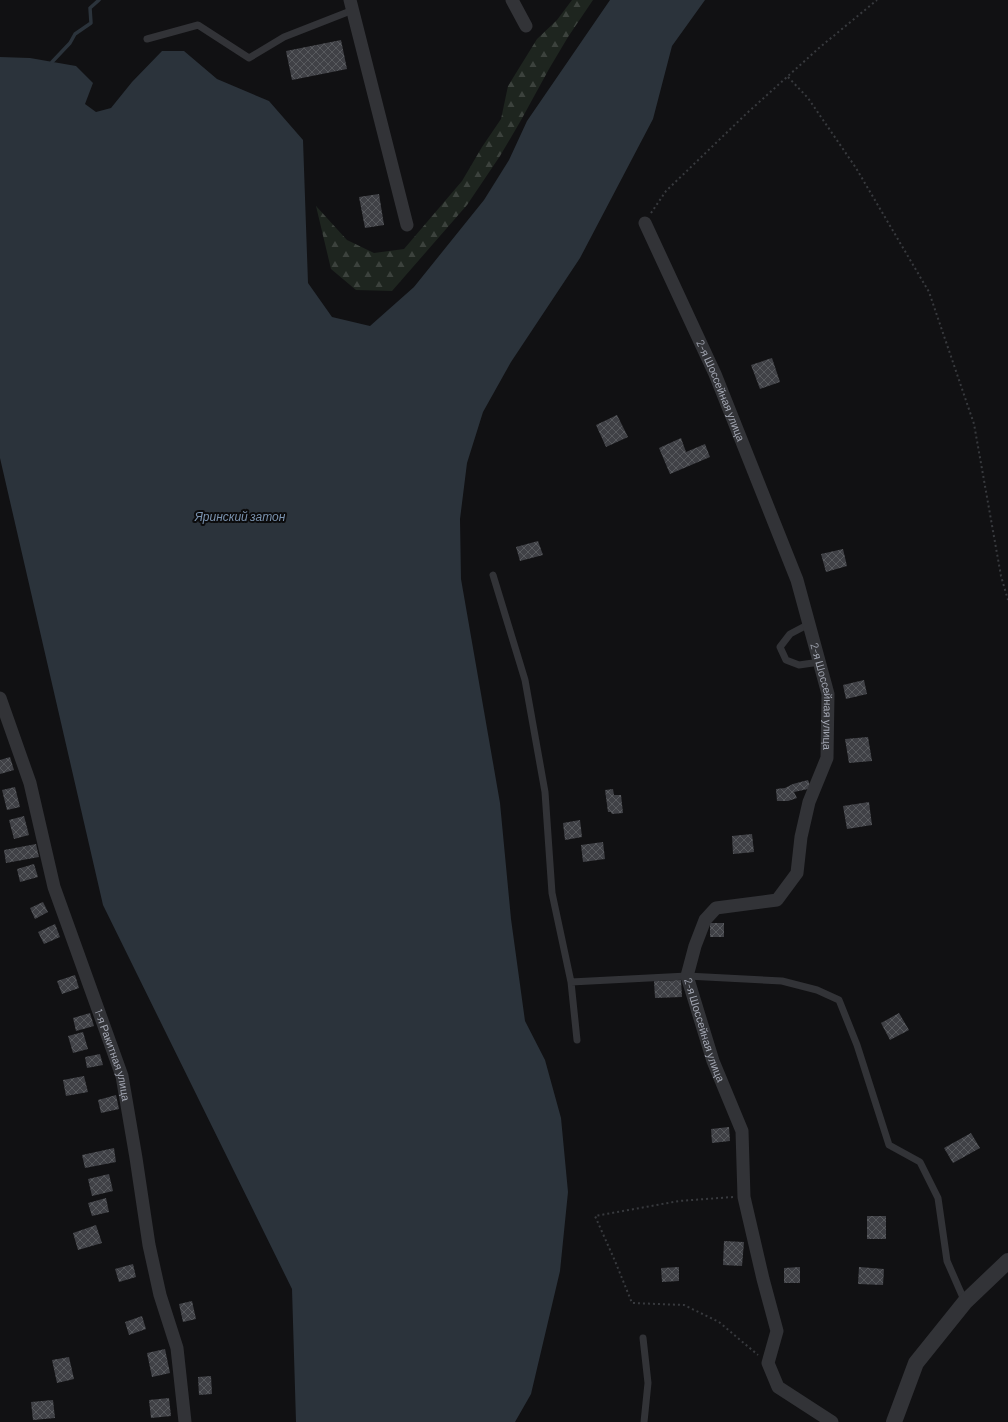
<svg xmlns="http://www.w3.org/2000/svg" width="1008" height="1422" font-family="Barlow,sans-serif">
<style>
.forest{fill:url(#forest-firs)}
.water{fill:#2b333b}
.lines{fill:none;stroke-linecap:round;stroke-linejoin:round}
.stream{stroke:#2b333b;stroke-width:3.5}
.building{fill:url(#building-cross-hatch)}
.path{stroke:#383a3e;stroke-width:2;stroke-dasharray:2 3;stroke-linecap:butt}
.service{stroke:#323337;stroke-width:7}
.minor{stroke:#323337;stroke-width:13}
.tertiary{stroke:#323337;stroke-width:16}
.labels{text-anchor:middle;stroke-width:4;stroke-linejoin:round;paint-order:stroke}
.street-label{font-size:11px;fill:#a3a7b3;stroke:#0c0c0d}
.water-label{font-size:12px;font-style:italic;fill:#7a92ae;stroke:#0c0c0d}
</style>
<defs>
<pattern id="forest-firs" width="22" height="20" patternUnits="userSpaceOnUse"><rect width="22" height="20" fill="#1e251f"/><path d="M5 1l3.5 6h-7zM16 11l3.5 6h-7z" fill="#3c423d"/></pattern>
<pattern id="building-cross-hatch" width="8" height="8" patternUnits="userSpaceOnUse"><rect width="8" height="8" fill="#404146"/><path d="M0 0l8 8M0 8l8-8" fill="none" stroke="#585a5e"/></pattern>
</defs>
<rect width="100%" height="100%" fill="#111113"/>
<path class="forest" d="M 572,0 L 593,0 L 568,37 L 549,69 L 520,122 L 500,156 L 467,205 L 392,291 L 356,290 L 331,269 L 316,206 L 347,240 L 374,253 L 404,249 L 462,181 L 482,147 L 501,119 L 508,86 L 537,39 L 557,20 Z"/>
<path class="water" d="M 610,0 L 705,0 L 672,46 L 653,119 L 580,258 L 511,362 L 483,412 L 467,463 L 460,519 L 461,579 L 500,803 L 511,919 L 525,1021 L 545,1060 L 561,1118 L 568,1192 L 560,1271 L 531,1394 L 515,1422 L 296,1422 L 292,1289 L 103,905 L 0,458 L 0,57 L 30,58 L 76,66 L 93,83 L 85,104 L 96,112 L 111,108 L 132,82 L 162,51 L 184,51 L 217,79 L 269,101 L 303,140 L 308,283 L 332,317 L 370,326 L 414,287 L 484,200 L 509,160 L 527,121 Z"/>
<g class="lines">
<path class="stream" d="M 52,62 L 70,43 L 75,34 L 91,23 L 90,8 L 99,0"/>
</g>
<path class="building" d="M 341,40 L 347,69 L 292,80 L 286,51 Z
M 379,194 L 384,225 L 365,228 L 359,197 Z
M 772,358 L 780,382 L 760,389 L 751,365 Z
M 617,415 L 628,437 L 606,447 L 596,425 Z
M 681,438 L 686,452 L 705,444 L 710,457 L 670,474 L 659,448 Z
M 538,541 L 543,555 L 520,561 L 516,547 Z
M 843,549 L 847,566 L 826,572 L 821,554 Z
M 864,680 L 867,694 L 846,699 L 843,685 Z
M 868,737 L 872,761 L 849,763 L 845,739 Z
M 10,757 L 14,770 L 0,774 L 0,760 Z
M 808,780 L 810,785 L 808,789 L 794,792 L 797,798 L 788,801 L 777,801 L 776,789 L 785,788 L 793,784 Z
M 15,787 L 20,807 L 7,810 L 2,790 Z
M 613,789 L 614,795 L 621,795 L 623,813 L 612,814 L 611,812 L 608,812 L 605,790 Z
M 869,802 L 872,825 L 847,829 L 843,806 Z
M 24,816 L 29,835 L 14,839 L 9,820 Z
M 580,820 L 582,837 L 565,840 L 563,823 Z
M 752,834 L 754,852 L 733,854 L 732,836 Z
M 603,842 L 605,859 L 583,862 L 581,845 Z
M 36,844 L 39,857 L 6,863 L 4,850 Z
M 34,864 L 38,877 L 20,882 L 17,869 Z
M 43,902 L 48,912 L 35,919 L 30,908 Z
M 710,923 L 724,923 L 724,937 L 710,937 Z
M 55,924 L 60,937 L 44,944 L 38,932 Z
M 75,975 L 79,988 L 62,994 L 57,981 Z
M 681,980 L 682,997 L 655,998 L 654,981 Z
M 90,1013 L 94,1026 L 76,1031 L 73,1018 Z
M 899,1013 L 909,1030 L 890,1040 L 881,1023 Z
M 83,1032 L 88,1049 L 73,1053 L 68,1036 Z
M 100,1054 L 103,1065 L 87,1068 L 85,1057 Z
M 84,1076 L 88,1092 L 66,1096 L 63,1080 Z
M 116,1095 L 119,1109 L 101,1113 L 98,1100 Z
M 729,1127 L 730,1141 L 712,1143 L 711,1129 Z
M 971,1133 L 980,1148 L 953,1163 L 944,1148 Z
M 114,1148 L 116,1162 L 85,1168 L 82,1155 Z
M 109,1174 L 113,1191 L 92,1196 L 88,1179 Z
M 106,1198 L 109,1212 L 92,1216 L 88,1203 Z
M 867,1216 L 886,1216 L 886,1239 L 867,1239 Z
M 96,1225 L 102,1243 L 78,1250 L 73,1233 Z
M 724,1241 L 744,1242 L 742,1266 L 723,1265 Z
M 133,1264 L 136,1277 L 119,1282 L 115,1269 Z
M 679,1267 L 679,1281 L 662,1282 L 661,1268 Z
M 800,1267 L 800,1283 L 784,1283 L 784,1268 Z
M 859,1267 L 884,1269 L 883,1285 L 858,1284 Z
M 192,1301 L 196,1319 L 183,1322 L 179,1304 Z
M 142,1316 L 146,1329 L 129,1335 L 125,1322 Z
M 165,1349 L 170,1373 L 152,1377 L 147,1353 Z
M 69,1357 L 74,1379 L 57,1383 L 52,1360 Z
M 211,1376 L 212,1394 L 199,1395 L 198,1377 Z
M 169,1398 L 171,1416 L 151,1418 L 149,1400 Z
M 53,1400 L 55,1418 L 33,1420 L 31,1402 Z"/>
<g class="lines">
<path class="path" d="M 788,77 L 808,98 L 856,168 L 929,292 L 974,424 L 1001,576 L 1008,600
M 651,213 L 666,191 L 746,114 L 819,48 L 877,0
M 733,1197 L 679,1201 L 595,1216 L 615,1261 L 632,1303 L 684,1305 L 719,1322 L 758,1355"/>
<path class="service" d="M 147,39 L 198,25 L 249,58 L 284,37 L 353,10
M 493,575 L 525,680 L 545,792 L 552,893 L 571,982 L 577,1040
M 809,624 L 790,634 L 780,647 L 786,660 L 799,665 L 820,662
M 571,982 L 687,976 L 782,981 L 817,990 L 839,1000 L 857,1045 L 889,1145 L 920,1162 L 938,1198 L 947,1261 L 965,1302
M 643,1338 L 648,1383 L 644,1422"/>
<g class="minor">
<path d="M 350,0 L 407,225"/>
<path d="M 512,0 L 526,26"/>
<path id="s1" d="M 645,223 L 715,374 L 797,580 L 828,694 L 827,758 L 809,802 L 801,837 L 797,873 L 777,900 L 716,908 L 705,920 L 695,946 L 687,976 L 713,1061 L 742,1131 L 744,1197 L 763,1279 L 777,1331 L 768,1363 L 778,1387 L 832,1422"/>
<path id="s2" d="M 0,698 L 30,783 L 54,887 L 122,1076 L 136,1158 L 149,1245 L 160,1295 L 177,1348 L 185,1422"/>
</g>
<path class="tertiary" d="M 894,1422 L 916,1363 L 965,1302 L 1008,1261"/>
</g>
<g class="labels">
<g class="street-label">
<text dy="4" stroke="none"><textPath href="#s1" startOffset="184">2-я Шоссейная улица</textPath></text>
<text dy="4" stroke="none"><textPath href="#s1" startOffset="508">2-я Шоссейная улица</textPath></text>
<text dy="4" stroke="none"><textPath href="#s1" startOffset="917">2-я Шоссейная улица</textPath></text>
<text dy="4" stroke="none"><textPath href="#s2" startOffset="375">1-я Ракитная улица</textPath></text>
</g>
<g class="water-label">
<text x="240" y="521">Яринский затон</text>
</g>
</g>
</svg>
